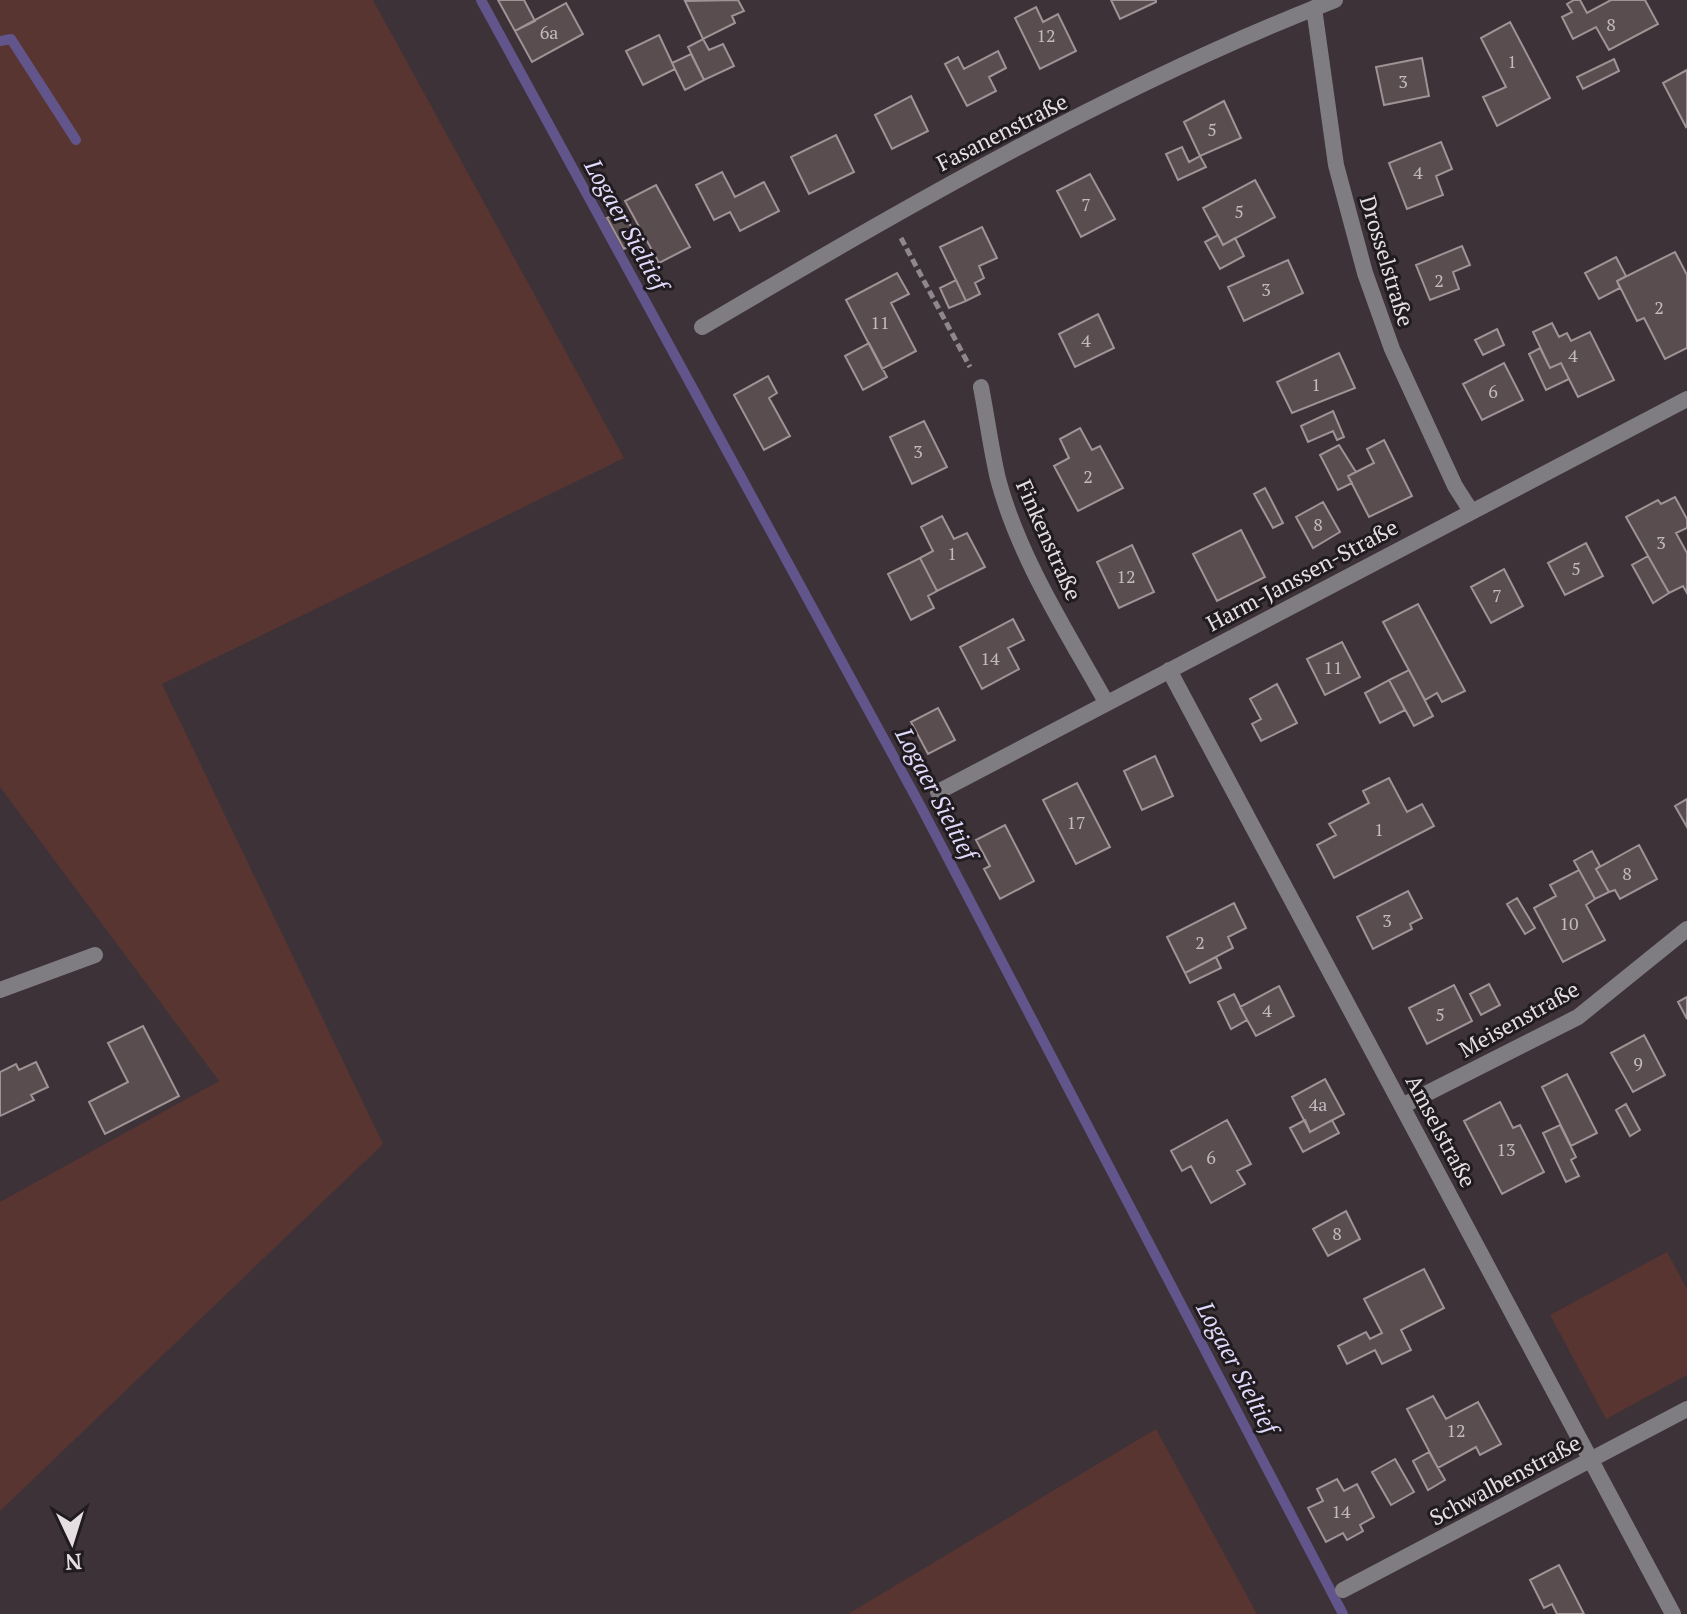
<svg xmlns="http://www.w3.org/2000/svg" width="1687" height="1614" font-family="'PT Serif',serif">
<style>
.green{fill:#593532}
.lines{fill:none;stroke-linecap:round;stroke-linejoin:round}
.stream{stroke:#62558b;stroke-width:10}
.building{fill:#594d50;stroke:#a09396;stroke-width:2}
.path{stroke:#8f878b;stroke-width:5;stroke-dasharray:8 4;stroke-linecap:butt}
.street{stroke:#807d82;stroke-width:16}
.labels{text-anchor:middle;stroke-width:6;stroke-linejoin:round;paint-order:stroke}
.number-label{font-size:18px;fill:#c2babe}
.street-label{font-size:22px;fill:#e5dfe2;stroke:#201b1e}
.water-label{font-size:24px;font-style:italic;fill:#e1dafc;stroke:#201b1e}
</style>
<rect width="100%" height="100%" fill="#3c3238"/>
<path class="green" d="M 0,0 L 373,0 L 624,458 L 162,684 L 383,1144 L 0,1511 L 0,1202 L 219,1081 L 0,787 Z
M 1667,1252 L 1687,1289 L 1687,1375 L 1606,1419 L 1550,1315 Z
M 1156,1429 L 1257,1614 L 848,1614 Z"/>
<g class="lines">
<path class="stream" d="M 481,0 L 920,805 L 1343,1614
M 0,41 L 11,39 L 76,140"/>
</g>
<path class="building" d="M 498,0 L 524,0 L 535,21 L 515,31 Z
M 738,0 L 744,11 L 732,16 L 735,23 L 703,39 L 685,1 Z
M 1111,0 L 1156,0 L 1156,2 L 1120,19 Z
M 1574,0 L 1580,0 L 1587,13 L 1611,0 L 1645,0 L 1658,24 L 1609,50 L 1596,27 L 1573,39 L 1562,17 L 1572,12 L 1567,4 Z
M 566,3 L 583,34 L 532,62 L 515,31 Z
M 1036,7 L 1043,22 L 1058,14 L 1076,51 L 1040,69 L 1015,18 Z
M 1510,22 L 1550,98 L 1497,126 L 1483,97 L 1506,87 L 1481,38 Z
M 659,35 L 675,69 L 643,85 L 626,51 Z
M 703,39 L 709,50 L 723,44 L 734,66 L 704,80 L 688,47 Z
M 998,51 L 1006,68 L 989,77 L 996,91 L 967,106 L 945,64 L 958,57 L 964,69 Z
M 691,54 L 704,80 L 685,90 L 672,63 Z
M 1422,58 L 1429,96 L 1384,105 L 1376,67 Z
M 1614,59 L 1619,71 L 1583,89 L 1577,77 Z
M 1687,70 L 1687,126 L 1686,127 L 1663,83 Z
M 911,96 L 928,131 L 892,149 L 875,115 Z
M 1224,101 L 1241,138 L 1200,156 L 1184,122 Z
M 836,135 L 854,172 L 809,194 L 791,157 Z
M 1441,142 L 1452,169 L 1436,176 L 1443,195 L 1407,209 L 1389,163 Z
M 1182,147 L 1189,162 L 1200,156 L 1206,167 L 1178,180 L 1166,154 Z
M 722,172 L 735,197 L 764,182 L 779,211 L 740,231 L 730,212 L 714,220 L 696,185 Z
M 1090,174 L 1115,219 L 1081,237 L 1057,191 Z
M 1255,180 L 1275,217 L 1223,245 L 1203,208 Z
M 656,185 L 690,247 L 659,263 L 625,201 Z
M 622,210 L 639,241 L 624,249 L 607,218 Z
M 982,227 L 997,258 L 979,266 L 984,278 L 975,283 L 980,294 L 966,301 L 940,247 Z
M 1218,235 L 1223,245 L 1235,238 L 1244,256 L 1220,269 L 1205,242 Z
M 1462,246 L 1470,265 L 1453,272 L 1459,289 L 1430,300 L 1416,265 Z
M 1675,252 L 1687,275 L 1687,348 L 1665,359 L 1644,318 L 1637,321 L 1617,281 Z
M 1616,257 L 1626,276 L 1617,281 L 1620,288 L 1599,299 L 1585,273 Z
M 1288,260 L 1303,293 L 1244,321 L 1228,287 Z
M 897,273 L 909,294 L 891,303 L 916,351 L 882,369 L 846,300 Z
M 956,280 L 966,301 L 949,308 L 940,288 Z
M 1098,314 L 1114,348 L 1075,367 L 1059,334 Z
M 1552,323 L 1559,337 L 1567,333 L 1571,341 L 1590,332 L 1614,380 L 1578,397 L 1561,363 L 1550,368 L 1533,332 Z
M 1497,329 L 1504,345 L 1483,355 L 1475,340 Z
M 869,343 L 887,377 L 863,390 L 845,356 Z
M 1540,348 L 1550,368 L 1561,363 L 1569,379 L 1546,390 L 1529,354 Z
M 1339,353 L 1355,388 L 1292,413 L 1277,382 Z
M 1504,363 L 1523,400 L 1482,420 L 1463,384 Z
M 768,376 L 777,393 L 769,398 L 790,436 L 764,450 L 734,395 Z
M 1333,411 L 1344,437 L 1337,440 L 1333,431 L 1308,442 L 1301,426 Z
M 924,421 L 947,467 L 912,484 L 890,437 Z
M 1080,428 L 1092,450 L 1100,446 L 1123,488 L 1078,511 L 1054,466 L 1069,458 L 1060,439 Z
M 1384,440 L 1412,496 L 1369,517 L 1348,476 L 1374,463 L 1367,449 Z
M 1339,445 L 1356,472 L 1348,476 L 1352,483 L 1338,490 L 1320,455 Z
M 1265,488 L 1283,523 L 1273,528 L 1254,494 Z
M 1675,497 L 1687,519 L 1687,528 L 1676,533 L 1687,553 L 1687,593 L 1683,586 L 1669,593 L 1626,517 L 1658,500 L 1661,504 Z
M 1323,502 L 1340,532 L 1313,548 L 1296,517 Z
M 942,516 L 954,539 L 967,533 L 985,567 L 937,591 L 920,558 L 933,551 L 921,527 Z
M 1241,530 L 1265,577 L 1217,601 L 1193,554 Z
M 1586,543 L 1603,576 L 1565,595 L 1548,563 Z
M 1132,545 L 1154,592 L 1119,608 L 1097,562 Z
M 1648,556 L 1669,593 L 1653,603 L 1632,565 Z
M 920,558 L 937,591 L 928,596 L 934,608 L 911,620 L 888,574 Z
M 1504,569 L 1523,606 L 1491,623 L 1471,587 Z
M 1418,604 L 1465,691 L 1442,702 L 1437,693 L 1425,700 L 1383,622 Z
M 1013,619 L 1024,640 L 1008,648 L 1019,669 L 982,689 L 960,647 Z
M 1342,642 L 1360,677 L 1325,695 L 1307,659 Z
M 1409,670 L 1433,716 L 1414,726 L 1389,680 Z
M 1389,680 L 1405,710 L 1380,723 L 1365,693 Z
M 1277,684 L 1297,723 L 1261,741 L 1252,724 L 1261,719 L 1250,699 Z
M 938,708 L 955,740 L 928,754 L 911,722 Z
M 1155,756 L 1173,796 L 1142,810 L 1124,771 Z
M 1389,778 L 1407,812 L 1422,804 L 1434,826 L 1334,878 L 1317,845 L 1336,835 L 1329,824 L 1369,803 L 1363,791 Z
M 1077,783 L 1110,847 L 1076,864 L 1043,800 Z
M 1687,799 L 1687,827 L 1675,806 Z
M 1005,825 L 1034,881 L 1000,899 L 984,869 L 990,866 L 976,840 Z
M 1639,845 L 1657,879 L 1620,899 L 1615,890 L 1609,892 L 1596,869 Z
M 1592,851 L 1600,866 L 1596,869 L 1609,892 L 1595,899 L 1574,861 Z
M 1579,870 L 1595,899 L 1586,905 L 1605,940 L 1563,962 L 1534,908 L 1556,896 L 1550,885 Z
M 1408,891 L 1422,918 L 1410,924 L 1412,929 L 1373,949 L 1357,917 Z
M 1517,898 L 1535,928 L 1525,934 L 1507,904 Z
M 1234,903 L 1246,928 L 1228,937 L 1233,948 L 1185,973 L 1167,937 Z
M 1216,957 L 1221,968 L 1190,983 L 1185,973 Z
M 1489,984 L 1500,1005 L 1481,1015 L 1470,994 Z
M 1454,985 L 1472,1021 L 1427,1044 L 1409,1008 Z
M 1279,986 L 1294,1016 L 1256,1036 L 1240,1007 Z
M 1234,994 L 1247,1020 L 1231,1029 L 1218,1002 Z
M 1687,997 L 1687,1019 L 1678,1002 Z
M 143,1026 L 179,1096 L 105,1134 L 89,1102 L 128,1082 L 108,1043 Z
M 1644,1035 L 1665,1075 L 1633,1092 L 1611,1053 Z
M 36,1062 L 48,1087 L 31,1095 L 34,1100 L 0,1116 L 0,1072 L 16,1064 L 19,1070 Z
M 1567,1074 L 1597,1133 L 1571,1146 L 1542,1087 Z
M 1325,1079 L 1344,1114 L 1310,1132 L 1292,1097 Z
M 1500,1102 L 1513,1128 L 1520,1125 L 1544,1172 L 1502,1194 L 1464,1121 Z
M 1626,1104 L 1640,1130 L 1630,1136 L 1616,1110 Z
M 1227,1120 L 1251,1164 L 1237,1171 L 1245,1184 L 1211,1203 L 1191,1166 L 1182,1171 L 1171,1151 Z
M 1305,1120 L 1310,1132 L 1332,1120 L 1339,1133 L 1303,1152 L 1290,1128 Z
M 1560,1125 L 1576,1157 L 1571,1160 L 1579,1176 L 1566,1182 L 1543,1133 Z
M 1346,1211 L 1360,1239 L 1328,1256 L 1313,1229 Z
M 1424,1269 L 1444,1308 L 1401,1330 L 1411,1350 L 1382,1364 L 1375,1350 L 1347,1364 L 1338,1346 L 1366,1332 L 1370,1339 L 1382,1333 L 1364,1299 Z
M 1433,1396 L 1446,1419 L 1478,1402 L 1501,1444 L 1480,1455 L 1476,1447 L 1438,1468 L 1407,1409 Z
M 1429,1452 L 1445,1480 L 1428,1490 L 1413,1461 Z
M 1395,1459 L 1414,1492 L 1391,1505 L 1372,1472 Z
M 1337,1479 L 1344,1491 L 1357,1484 L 1374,1517 L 1360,1525 L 1363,1531 L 1347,1540 L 1343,1533 L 1326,1542 L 1308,1508 L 1323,1501 L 1317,1489 Z
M 1559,1565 L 1584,1614 L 1557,1614 L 1552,1604 L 1544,1608 L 1530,1580 Z"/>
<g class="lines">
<path class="path" d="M 901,238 L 970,367"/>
<path class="street" d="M 1314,8 L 1336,165 L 1365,273 L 1392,349 L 1455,486 L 1471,511
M 702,327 C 906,207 1113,86 1335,0
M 981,387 C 987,418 991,449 998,479 C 1019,558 1067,632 1106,702
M 1169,670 L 1673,1614
M 938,792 L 1687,399
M 0,990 L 95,955
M 1402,1106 L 1578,1017 L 1687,929
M 1343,1590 L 1687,1409"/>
</g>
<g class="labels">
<g class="number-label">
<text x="1611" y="31">8</text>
<text x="549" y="39">6a</text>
<text x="1046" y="42">12</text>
<text x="1512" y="68">1</text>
<text x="1403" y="88">3</text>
<text x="1212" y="136">5</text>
<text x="1418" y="179">4</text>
<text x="1086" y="211">7</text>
<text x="1239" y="218">5</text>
<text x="1439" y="287">2</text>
<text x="1266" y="296">3</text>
<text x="1659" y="314">2</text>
<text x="880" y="329">11</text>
<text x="1086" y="347">4</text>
<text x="1573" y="362">4</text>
<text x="1316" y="391">1</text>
<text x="1493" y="398">6</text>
<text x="918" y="458">3</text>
<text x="1088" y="483">2</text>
<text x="1318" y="531">8</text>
<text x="1661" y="549">3</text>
<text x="952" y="560">1</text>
<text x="1576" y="575">5</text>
<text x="1126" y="583">12</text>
<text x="1497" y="602">7</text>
<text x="990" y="665">14</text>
<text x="1333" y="674">11</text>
<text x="1076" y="829">17</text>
<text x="1379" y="836">1</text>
<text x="1627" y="880">8</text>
<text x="1387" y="927">3</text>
<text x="1569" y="930">10</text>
<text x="1200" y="949">2</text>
<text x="1267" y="1017">4</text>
<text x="1440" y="1021">5</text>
<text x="1638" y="1070">9</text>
<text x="1318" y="1111">4a</text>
<text x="1506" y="1156">13</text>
<text x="1211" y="1164">6</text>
<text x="1337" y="1240">8</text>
<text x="1456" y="1437">12</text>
<text x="1341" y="1518">14</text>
</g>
<g class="street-label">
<text transform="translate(1002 132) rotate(-27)" y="8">Fasanenstraße</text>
<text transform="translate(1387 261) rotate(73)" y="8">Drosselstraße</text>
<text transform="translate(1049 540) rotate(66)" y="8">Finkenstraße</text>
<text transform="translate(1302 575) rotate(-28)" y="8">Harm-Janssen-Straße</text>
<text transform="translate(1519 1019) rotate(-29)" y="8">Meisenstraße</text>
<text transform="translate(1441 1131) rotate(62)" y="8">Amselstraße</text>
<text transform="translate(1505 1480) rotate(-28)" y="8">Schwalbenstraße</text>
</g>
<g class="water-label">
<text transform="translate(626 225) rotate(61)" y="8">Logaer Sieltief</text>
<text transform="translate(936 794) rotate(62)" y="8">Logaer Sieltief</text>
<text transform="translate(1237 1368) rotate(62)" y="8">Logaer Sieltief</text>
</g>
</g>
<g transform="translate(72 1542) rotate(176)" stroke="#201b1e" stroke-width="6" paint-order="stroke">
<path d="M0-6L14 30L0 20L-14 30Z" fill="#e5dfe2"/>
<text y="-12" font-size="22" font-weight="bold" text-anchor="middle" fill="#e5dfe2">N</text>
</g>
</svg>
